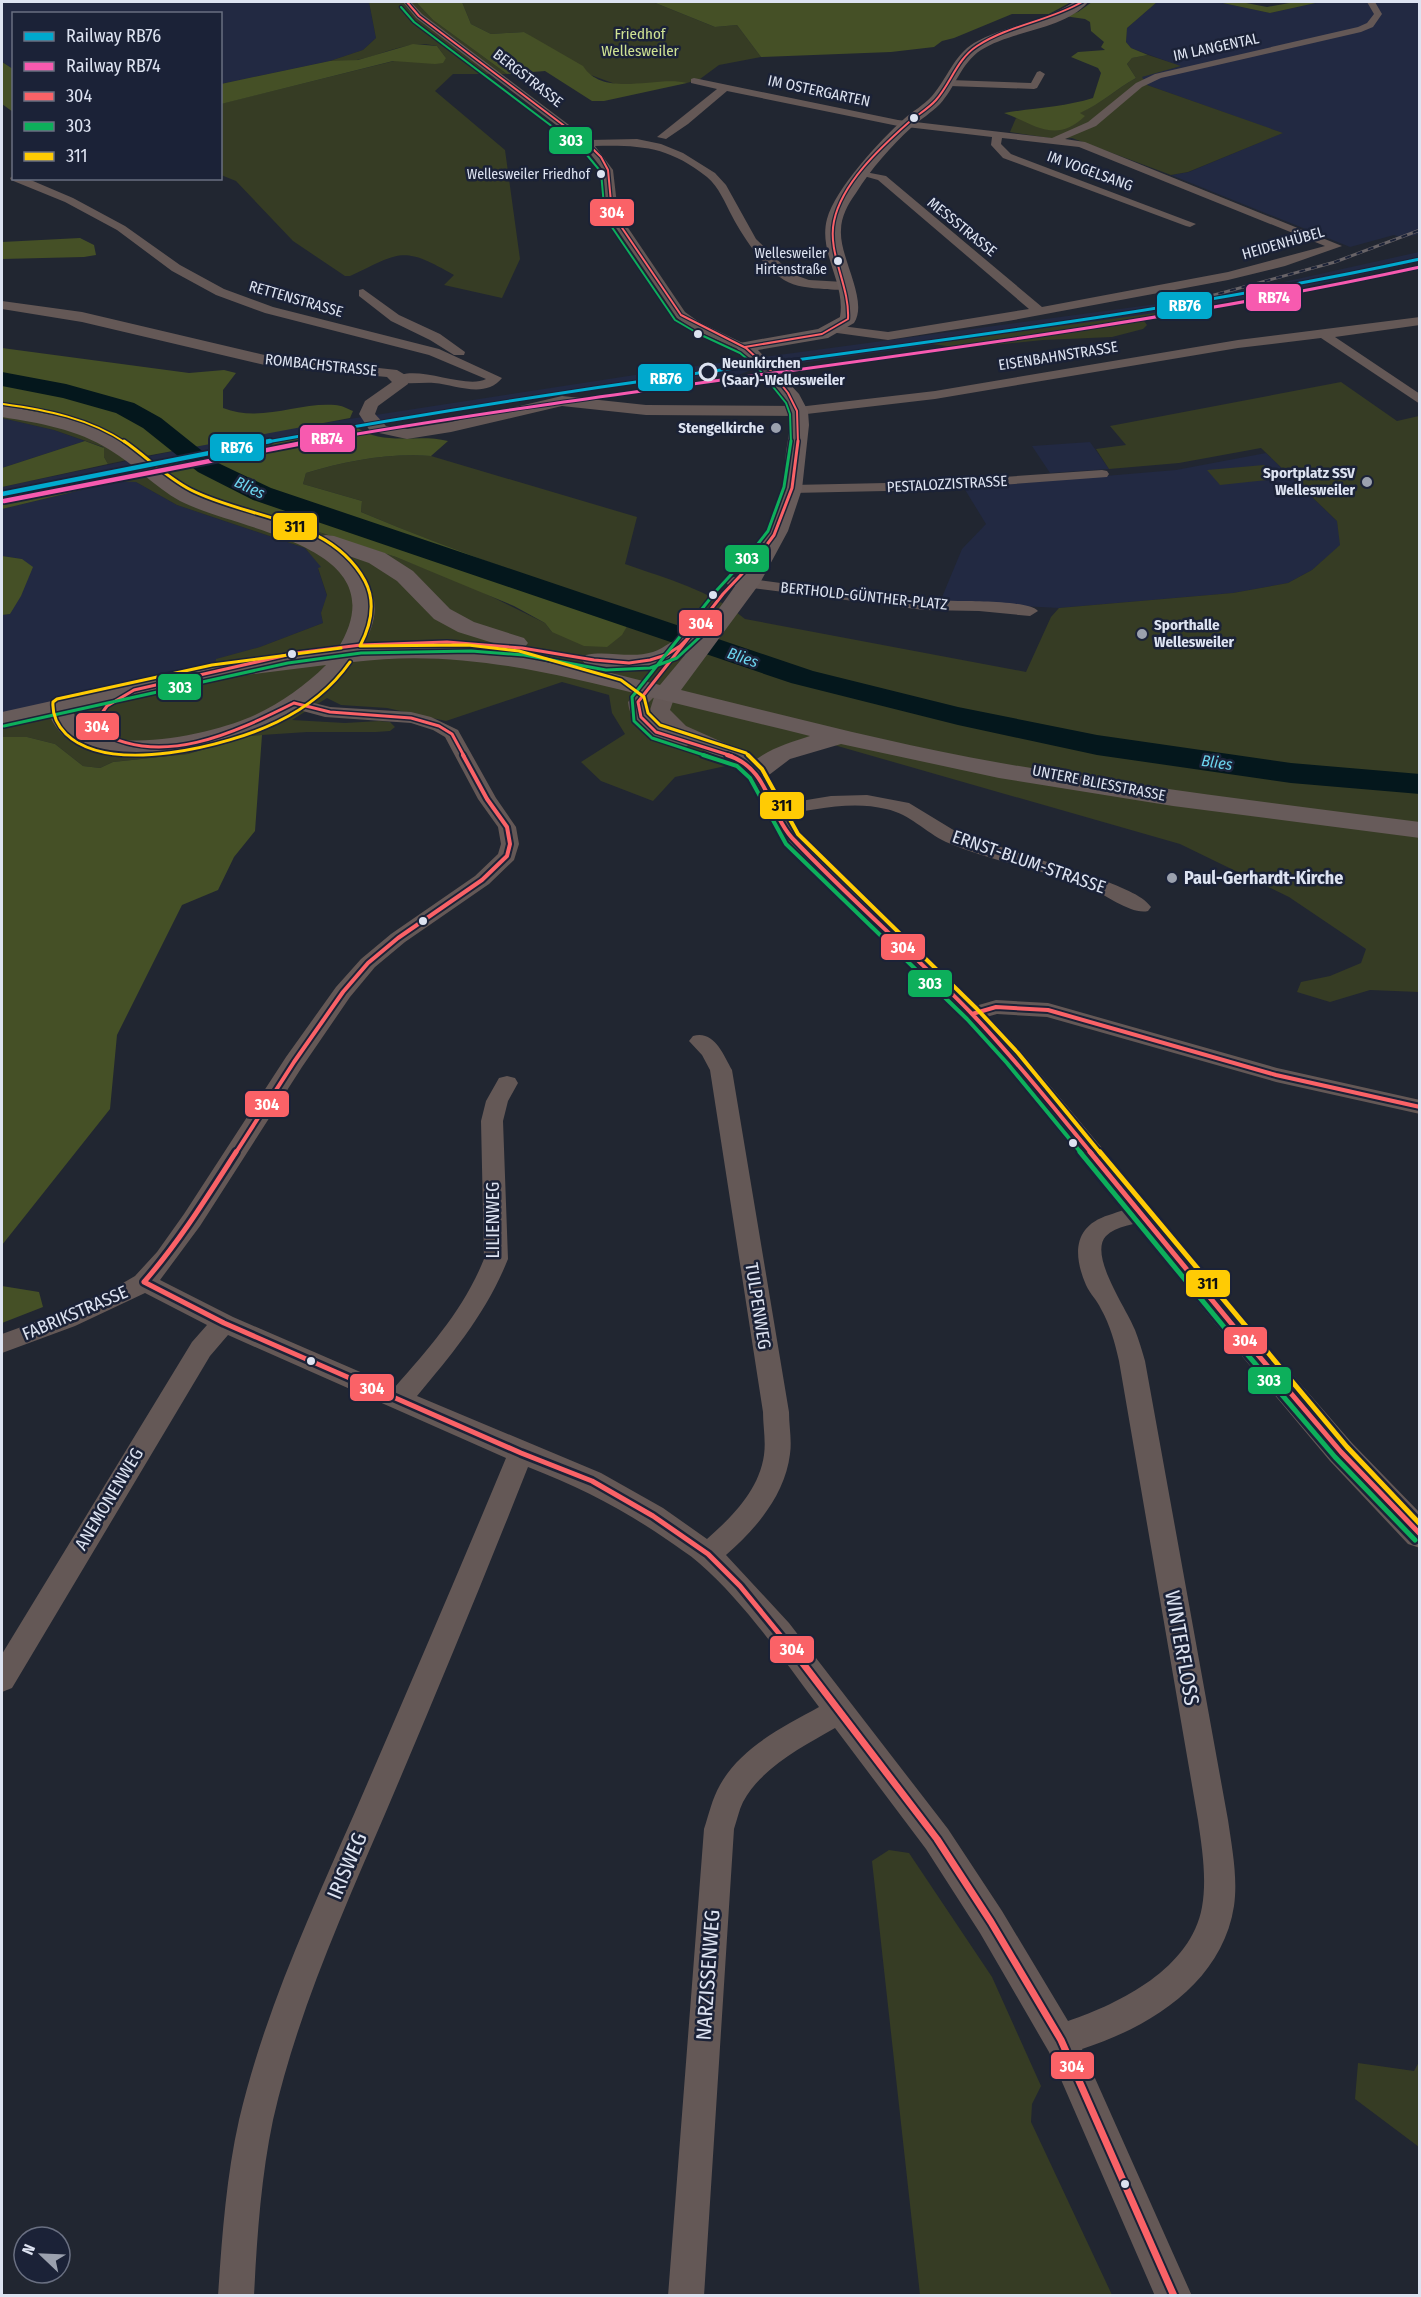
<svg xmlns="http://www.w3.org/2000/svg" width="1421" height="2297" font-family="'Fira Sans Condensed',sans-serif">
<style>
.built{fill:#222942}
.green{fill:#363c24}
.forest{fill:#455026}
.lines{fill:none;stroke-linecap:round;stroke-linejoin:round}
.river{fill:#04171c;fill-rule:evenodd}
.minor{fill:#645856;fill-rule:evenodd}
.tertiary{fill:#645856;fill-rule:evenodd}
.secondary{fill:#675b5a;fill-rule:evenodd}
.rail-casing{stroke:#686367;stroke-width:3}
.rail{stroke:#1b2237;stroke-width:2;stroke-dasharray:6;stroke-linecap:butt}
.bus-1-far4-casing{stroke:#1b2237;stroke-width:4.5}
.bus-1-far3-casing{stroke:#1b2237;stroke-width:6}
.bus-1-far2-casing{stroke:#1b2237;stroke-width:8}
.bus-1-far1-casing{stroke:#1b2237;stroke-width:10}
.bus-1-casing{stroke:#1b2237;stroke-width:11}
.bus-2-far3-casing{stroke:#1b2237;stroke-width:4.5}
.bus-2-far2-casing{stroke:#1b2237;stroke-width:6}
.bus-2-far1-casing{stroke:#1b2237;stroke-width:8}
.bus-2-casing{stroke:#1b2237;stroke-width:10}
.bus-3-far3-casing{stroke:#1b2237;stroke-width:4.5}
.bus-3-far2-casing{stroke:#1b2237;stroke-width:6}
.bus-3-far1-casing{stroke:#1b2237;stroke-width:8}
.bus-3-casing{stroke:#1b2237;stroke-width:10}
.bus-1-far4{stroke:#fa6267;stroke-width:2}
.bus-1-far3{stroke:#fa6267;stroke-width:3}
.bus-1-far2{stroke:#fa6267;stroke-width:4}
.bus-1-far1{stroke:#fa6267;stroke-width:5}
.bus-1{stroke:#fa6267;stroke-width:7}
.bus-2-far3{stroke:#0daf5b;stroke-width:2}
.bus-2-far2{stroke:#0daf5b;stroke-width:3}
.bus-2-far1{stroke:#0daf5b;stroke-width:4}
.bus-2{stroke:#0daf5b;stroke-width:5}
.bus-3-far3{stroke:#ffcb04;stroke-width:2}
.bus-3-far2{stroke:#ffcb04;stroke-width:3}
.bus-3-far1{stroke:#ffcb04;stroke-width:4}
.bus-3{stroke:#ffcb04;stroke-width:5}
.rail-1-far1-casing{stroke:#1b2237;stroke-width:5}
.rail-1-casing{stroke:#1b2237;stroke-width:8}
.rail-2-far1-casing{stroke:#1b2237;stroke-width:5}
.rail-2-casing{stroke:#1b2237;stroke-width:8}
.rail-1-far1{stroke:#00a9ce;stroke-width:3}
.rail-1{stroke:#00a9ce;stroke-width:4.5}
.rail-2-far1{stroke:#f75aaf;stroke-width:3}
.rail-2{stroke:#f75aaf;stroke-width:4.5}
.bus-dot{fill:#dde3f1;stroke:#1b2237;stroke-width:2}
.stop-dot{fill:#1b2237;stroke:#dde3f1;stroke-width:3}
.poi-dot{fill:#9ba1ae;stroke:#1b2237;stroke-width:2}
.labels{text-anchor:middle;stroke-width:5;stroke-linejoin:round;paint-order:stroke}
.far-bus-label{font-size:14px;fill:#dde3f1;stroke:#1b2237;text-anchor:end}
.far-park-label{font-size:15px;fill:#cfe293;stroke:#1b2237}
.far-street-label{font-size:15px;fill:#dde3f1;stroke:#1b2237}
.far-stop-label{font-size:15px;font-weight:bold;fill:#dde3f1;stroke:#1b2237;text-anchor:start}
.far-poi-label{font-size:15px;font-weight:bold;fill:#dde3f1;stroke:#1b2237;text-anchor:end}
.far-water-label{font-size:16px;font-style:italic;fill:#6cd5ef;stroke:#1b2237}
.street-label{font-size:18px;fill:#dde3f1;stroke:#1b2237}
.poi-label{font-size:18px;font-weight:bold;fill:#dde3f1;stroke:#1b2237;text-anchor:start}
.near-street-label{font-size:21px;fill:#dde3f1;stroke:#1b2237}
.line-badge{stroke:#1b2237;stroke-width:2}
.badge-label{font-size:16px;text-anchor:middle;font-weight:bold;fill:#fff}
.pale-badge-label{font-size:16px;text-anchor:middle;font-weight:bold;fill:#111}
</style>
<rect width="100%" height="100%" fill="#212631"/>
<path class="built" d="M 2,2 L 369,2 L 376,38 L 363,50 L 330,61 L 221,84 L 220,14 L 14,14 L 13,69 L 2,62 Z
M 1157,2 L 1218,2 L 1270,13 L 1320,2 L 1419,2 L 1419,234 L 1403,238 L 1394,235 L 1350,247 L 1171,175 L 1189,172 L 1282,133 L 1147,85 L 1141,77 L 1180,66 L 1131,48 L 1126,42 L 1127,28 Z
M 1419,252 L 1419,262 L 1278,293 L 1149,315 L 751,370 L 739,375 L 615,386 L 474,407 L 337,430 L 2,500 L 2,487 L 265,432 L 674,369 L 1179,301 L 1266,286 Z
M 2,418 L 54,430 L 85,441 L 2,468 Z
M 1090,442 L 1109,469 L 1050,473 L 1032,446 Z
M 1266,453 L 1337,521 L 1341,545 L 1312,570 L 1288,583 L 1233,593 L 1059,608 L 940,602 L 962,549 L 986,524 L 964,488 L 1176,470 Z
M 124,480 L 136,482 L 177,505 L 305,548 L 322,567 L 318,569 L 327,596 L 321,613 L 323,623 L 260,647 L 217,659 L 214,673 L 2,720 L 2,615 L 10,614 L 22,559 L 2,556 L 2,509 L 106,484 L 112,481 Z"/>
<path class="green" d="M 369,2 L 416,2 L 433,20 L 507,74 L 453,74 L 435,91 L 505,150 L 520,259 L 502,298 L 444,285 L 454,275 C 402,245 401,252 350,276 L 345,276 L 293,241 L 236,181 L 221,175 L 220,104 L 394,61 L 446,58 L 437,46 C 401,37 367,67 330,61 L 363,50 L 376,38 Z
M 462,2 L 653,2 L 715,27 L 737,25 L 761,57 L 719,65 L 700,79 L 687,83 L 618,85 L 588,74 L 524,32 L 491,34 L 471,24 Z
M 1148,55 L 1181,66 L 1142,77 L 1147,85 L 1283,133 L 1188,172 L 1171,175 L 1072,138 L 1056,139 L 1010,132 L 1016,118 L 1049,130 L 1084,116 L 1079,113 C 1101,104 1116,89 1136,78 L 1127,64 L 1132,58 Z
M 1191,308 L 1194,310 L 1144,321 L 1147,325 L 1143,329 L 1112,337 L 1043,340 L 961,348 L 932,344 Z
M 1341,382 L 1397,421 L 1419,416 L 1419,992 L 1370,990 L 1330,1002 L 1297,992 L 1301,982 L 1330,976 L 1361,963 L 1366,949 L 1289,897 L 1180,844 L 813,739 L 758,759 L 675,777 L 653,801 L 601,781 L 581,762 L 625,734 L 612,713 L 609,695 L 562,682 L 446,721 L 387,708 L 341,705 L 327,698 L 292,720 L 345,723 L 379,721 L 390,722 L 395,727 L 390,731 L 376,732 L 307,732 L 246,736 L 188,754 L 113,762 L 100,768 L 83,766 L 55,744 L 27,737 L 2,737 L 2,720 L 213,673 L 216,659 L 260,647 L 323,623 L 321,613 L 327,595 L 318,568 L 321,567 L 305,548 L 177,505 L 136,482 L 112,481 L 105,477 L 156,466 L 192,490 L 214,498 L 396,557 L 472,587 L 545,623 L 552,632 L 633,615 C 543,580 450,550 361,512 L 362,501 L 303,484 L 306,473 C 346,461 389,453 431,456 L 637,517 L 625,564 C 667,579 710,590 745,619 L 1026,672 L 1051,617 L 1059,608 L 1233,593 L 1288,583 L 1312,570 L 1340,545 L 1337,521 L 1261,448 L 1179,463 L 1109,469 L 1096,449 L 1126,445 L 1110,426 Z
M 2,404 L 80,422 L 109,433 L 146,456 L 108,464 L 104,457 L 103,447 L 54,430 L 2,418 Z
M 1264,465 L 1278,479 L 1220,485 L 1207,470 Z
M 889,1850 L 909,1853 L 992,1977 L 1041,2086 L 1032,2104 L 1031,2122 L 1112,2295 L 920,2295 L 872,1861 Z
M 1419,2062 L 1419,2147 L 1355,2099 L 1358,2063 L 1414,2071 Z"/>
<path class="forest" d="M 416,2 L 462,2 L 471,24 L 491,34 L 524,32 L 583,66 C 604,99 657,75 687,83 L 604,101 L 592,101 L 545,71 L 507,74 L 433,20 Z
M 653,2 L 1071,2 L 1049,14 L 1012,14 L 954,38 L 942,41 L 934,47 L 891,52 L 761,57 L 737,25 L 715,27 Z
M 1092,2 L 1157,2 L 1127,28 L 1126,42 L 1131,48 L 1148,55 L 1132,58 L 1127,64 L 1136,78 C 1116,89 1101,104 1080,113 L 1085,116 C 1056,144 1036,125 1004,113 C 1033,108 1064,107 1093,98 L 1101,73 L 1098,68 L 1071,57 L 1078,52 L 1105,50 L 1101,47 L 1104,42 L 1091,31 L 1090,22 L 1085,19 L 1064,16 L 1078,12 Z
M 1218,2 L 1241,2 L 1267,7 L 1295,2 L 1320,2 L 1270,13 Z
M 413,44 L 437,46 L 446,58 L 443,63 L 435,64 L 393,61 L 221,104 L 221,84 L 330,61 L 358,60 Z
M 2,62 L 13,69 L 13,112 L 2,104 Z
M 80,238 L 94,245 L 96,255 L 84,257 L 2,259 L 2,242 Z
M 2,348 L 189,373 L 224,370 L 236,373 L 223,390 L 223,408 C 261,423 298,402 335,405 C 341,405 348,409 353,411 L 350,418 L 146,456 L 109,433 L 80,422 L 2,404 Z
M 356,427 C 384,447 418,433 448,441 L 431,456 C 389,453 346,461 306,473 L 303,484 L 362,501 L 361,512 C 451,550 543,580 633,616 L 622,635 L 607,647 L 584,646 L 552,632 L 545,623 L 514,606 L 396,557 L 214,498 L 192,490 L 156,466 Z
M 85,441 L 104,448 L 104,457 L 108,464 L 2,487 L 2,468 Z
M 105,477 L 112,481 L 106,484 L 2,509 L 2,500 Z
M 2,556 L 22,559 L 33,567 L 21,596 L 10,614 L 2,615 Z
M 262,735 L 255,831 L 234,857 L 218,890 L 182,905 L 117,1035 L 110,1109 L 2,1245 L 2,737 L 27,737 L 55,744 L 83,766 L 100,768 L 113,762 L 188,754 L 246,736 Z
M 2,1286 L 39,1292 L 43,1307 L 2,1323 Z"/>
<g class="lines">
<path class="river" d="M 2,372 L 66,384 L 134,403 L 161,418 L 216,462 L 271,488 L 813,671 L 958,707 L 1097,735 L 1291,763 L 1420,774 L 1420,794 L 1291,783 L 1097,755 L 958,725 L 791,683 L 253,500 L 198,472 L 143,428 L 116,413 L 63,398 L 2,386 Z"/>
<path class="minor" d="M 403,2 L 411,2 L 422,14 L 589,140 L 637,139 L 661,144 L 683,153 L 715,173 L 726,185 L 756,239 L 792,274 L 809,280 L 844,282 L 850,286 C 844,292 833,289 824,289 C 811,288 795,287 784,280 C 763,267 743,237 732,216 C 725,203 719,187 707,177 C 669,147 642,145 595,146 L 613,170 L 618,213 L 685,312 L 699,322 L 751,347 L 745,351 L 740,350 L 691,328 L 677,318 L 606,213 L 603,170 L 585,147 L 416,18 Z
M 1367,2 L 1375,2 L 1382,14 L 1373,27 L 1361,32 L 1161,78 L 1142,87 L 1096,126 L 1065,139 L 1085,142 L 1342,246 L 1285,266 L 1228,280 L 1008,321 L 888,340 L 830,332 L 828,329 L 834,325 L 888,332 L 1029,309 L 878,180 L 860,175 L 860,171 L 886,176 L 1042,307 L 1228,272 L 1325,246 L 1079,147 L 1002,138 L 1001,144 L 1011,154 L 1196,224 L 1190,227 L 1186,226 L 1003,158 L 991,145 L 992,137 L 898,126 L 727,91 L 688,124 L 666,139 L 657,137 L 717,89 L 691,83 L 691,79 L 694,78 L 898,120 L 1052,138 L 1088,122 L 1136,83 L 1155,74 L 1358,27 L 1367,23 L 1374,14 Z
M 1040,71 L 1045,74 L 1037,88 L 1034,89 L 950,86 L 945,83 L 950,80 L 1031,83 L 1037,72 Z
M 14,175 L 14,178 L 26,178 L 73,198 L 125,226 L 180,265 L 224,289 L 273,307 L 439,349 L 502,378 C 485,399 457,385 434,383 C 422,382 409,385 396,382 L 394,379 C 412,362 465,390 486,379 L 429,355 L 265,313 L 216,295 L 172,271 L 117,230 L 65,202 L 11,180 L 10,178 Z
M 363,289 L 399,315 L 440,334 L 465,352 L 464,355 L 454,355 L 430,340 L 391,321 L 359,296 L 359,290 Z
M 1420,317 L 1420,325 L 1335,337 L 1420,394 L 1420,404 L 1321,338 L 1238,348 L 935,399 L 798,415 L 791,411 L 798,407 L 935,391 L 1238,340 Z
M 1102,470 L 1107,471 L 1109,474 L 1107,477 L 933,490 L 792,493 L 785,489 L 792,485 L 933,482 Z
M 734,577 C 808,586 883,599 958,601 C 972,601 1030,601 1038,611 L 1030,616 L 979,611 L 924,610 L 728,585 L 726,582 L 728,579 Z
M 294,698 L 330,707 L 411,712 L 431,717 L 458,730 L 496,798 L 516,827 L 519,844 L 514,860 L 489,884 L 405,942 L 375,967 L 350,997 L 302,1067 L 200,1226 L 160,1280 L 233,1317 L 395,1387 C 430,1347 464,1309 484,1259 L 481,1121 L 486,1101 L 499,1078 L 507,1076 L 515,1078 L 518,1083 L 508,1101 L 503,1121 L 508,1259 C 487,1312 453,1353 417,1396 L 601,1473 L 663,1508 L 707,1539 C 733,1516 759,1490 764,1455 C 766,1441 763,1426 763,1412 L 710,1070 L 702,1055 L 689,1041 L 693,1036 C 714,1030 723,1054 732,1070 L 789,1412 C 789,1426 792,1440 790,1454 C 785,1495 756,1529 726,1555 L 789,1623 L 948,1829 L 1002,1911 L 1068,2021 C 1121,2003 1191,1968 1202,1907 C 1207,1879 1202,1848 1198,1820 L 1119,1361 C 1115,1343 1110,1325 1101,1309 C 1097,1300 1090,1294 1086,1285 C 1073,1255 1073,1226 1109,1215 C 1122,1211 1136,1204 1149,1208 L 1153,1214 L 1149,1220 C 1136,1224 1116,1226 1106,1236 C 1088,1255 1127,1309 1135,1330 C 1139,1340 1142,1351 1145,1361 L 1228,1820 C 1232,1848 1238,1878 1234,1906 C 1222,1983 1150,2027 1082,2049 L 1192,2296 L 1155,2296 L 1049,2052 L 980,1933 L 926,1849 L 835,1728 C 802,1747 762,1767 743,1802 C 739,1810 737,1820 734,1829 L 704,2296 L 668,2296 L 704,1829 C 709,1814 712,1799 720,1785 C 741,1747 783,1727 819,1707 C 782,1658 746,1604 699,1563 C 689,1554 677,1547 666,1539 C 621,1508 579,1487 528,1467 C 482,1583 434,1699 385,1814 C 342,1914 297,2014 273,2120 C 261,2177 257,2237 254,2296 L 218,2296 C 222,2237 226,2178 239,2120 C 264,2013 311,1912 355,1812 C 406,1694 457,1576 506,1458 L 228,1335 L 210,1356 L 12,1688 L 2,1692 L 2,1654 L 192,1342 L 207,1325 L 145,1293 L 75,1326 L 2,1353 L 2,1334 L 57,1314 L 111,1290 L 135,1276 L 157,1252 L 184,1214 L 286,1057 L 336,987 L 361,959 L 391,934 L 475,876 L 498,854 L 501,844 L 498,827 L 478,799 L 445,737 L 433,730 L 411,723 L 325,717 L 288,707 L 285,703 L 288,699 Z
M 867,795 L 909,803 L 960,834 L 1104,880 C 1118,887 1142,894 1151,907 L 1148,911 C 1132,915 1106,895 1090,888 C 1043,869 992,862 946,842 C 925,832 910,814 886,809 C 851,800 812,810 777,816 L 770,814 L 768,810 L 770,806 L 831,796 Z
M 996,1000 L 1048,1003 L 1277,1068 L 1420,1100 L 1420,1114 L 1276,1082 L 1047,1017 L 997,1014 L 972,1021 L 965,1019 L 962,1014 L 965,1009 Z"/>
<path class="tertiary" d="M 2,301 L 82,312 L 269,356 L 397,370 L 407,376 L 408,384 L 378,406 L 375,414 L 386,426 L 407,429 L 451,422 L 562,396 L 646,405 L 798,406 L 806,411 L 798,416 L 646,415 L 562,406 L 451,432 L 407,439 L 370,431 L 359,414 L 365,401 L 392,382 L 387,377 L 269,366 L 82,322 L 2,309 Z
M 651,683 L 658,685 L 661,688 L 673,689 L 676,693 L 670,710 L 686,726 L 749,754 L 764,768 L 801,836 L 981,1008 L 1022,1052 L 1245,1320 L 1352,1443 L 1420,1513 L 1420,1548 L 1408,1544 L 1330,1461 L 1225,1336 L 1004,1064 L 963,1020 L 784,844 L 747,776 L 733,764 L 691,744 L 682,748 C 657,742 631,731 628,702 L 644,685 ZM 654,697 L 650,710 L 660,724 L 652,717 L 648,703 Z"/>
<path class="secondary" d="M 1074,2 L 1088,2 C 1064,30 1012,30 981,50 C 961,63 955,88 940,104 C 931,113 921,119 912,127 C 891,146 871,169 856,193 C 848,204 841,217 841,230 C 839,257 869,301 854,323 L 828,338 L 758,350 L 799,394 L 808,411 L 809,425 L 802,489 L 788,531 L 760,583 L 681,690 C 787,716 893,744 1001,763 C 1139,787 1280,804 1420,822 L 1420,838 L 1173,806 L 999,778 L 841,744 L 790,759 L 765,778 L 756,781 L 747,778 L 743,773 C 759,751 786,744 810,736 C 754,722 698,709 642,695 C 544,671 454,649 353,662 C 334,691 302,712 270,726 C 221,748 77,783 50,716 L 2,726 L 2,712 L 214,665 L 337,650 C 403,545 240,532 180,501 C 155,487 135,465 110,450 C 77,429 39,423 2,417 L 2,405 L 62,417 L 98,428 L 125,442 L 183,485 L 207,498 L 288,524 L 318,537 L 326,535 L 334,536 L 385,553 L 413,571 L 450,609 L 474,622 L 524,638 L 528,643 L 524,648 L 516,650 L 458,632 L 434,619 L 397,581 L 369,563 L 346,555 C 375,584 385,609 362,647 C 463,634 563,661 660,685 L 685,655 C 655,670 619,673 586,665 L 582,660 L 586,655 C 607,650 630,659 653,652 C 668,647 681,631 696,639 C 730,594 769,545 782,488 C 784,477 785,464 786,452 C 788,439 792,423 788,411 C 781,384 751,369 736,347 L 739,343 L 745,342 L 818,329 L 840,317 C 846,283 818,253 827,219 C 835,189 880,140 904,119 C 913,111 924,105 932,96 C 947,79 954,55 974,43 C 1006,25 1043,22 1074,2 ZM 326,665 C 305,686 282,702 255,715 C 217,733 91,764 73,711 L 214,679 Z"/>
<defs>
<path id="rail" d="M 1148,309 L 1203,298 L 1335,262 L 1420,230"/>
</defs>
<use href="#rail" class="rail-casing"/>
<use href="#rail" class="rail"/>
<defs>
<path id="bus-1-far4" d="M 407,2 L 419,16 L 587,143 L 601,157 L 608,170 L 612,213 L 681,315 L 746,348 L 771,371 L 788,393 L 797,411 L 798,443
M 745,347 L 822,334 L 848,319 C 850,286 827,253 834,221 C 842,183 880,148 908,123 C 917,115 928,109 936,100 C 951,83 957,59 977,46 C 1009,25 1049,21 1082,2"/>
<path id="bus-1-far3" d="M 294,703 C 234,733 160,769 97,730 L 99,717 L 107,706 L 134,690 L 296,653 L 361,645 L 447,642 L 522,648 L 594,660 L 629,663 L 650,660 L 666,655 L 680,646 L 698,628
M 294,703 L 330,712 L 411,718 L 439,726 L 452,734 L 464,756
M 732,756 L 656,732 L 641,717 L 638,702 L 723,594 L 757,558 L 774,535 L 792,488 L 798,441"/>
<path id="bus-1-far2" d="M 727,755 C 770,768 768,814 795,841 C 852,901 916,956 974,1016 C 1016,1060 1053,1107 1092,1154
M 972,1014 L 996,1007 L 1048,1010 L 1276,1075 L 1420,1107
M 235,1154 L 294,1062 L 343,992 L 368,963 L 398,938 L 482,880 L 507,856 L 510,844 L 507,827 L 487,799 L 463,755"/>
<path id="bus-1-far1" d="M 1090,1152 L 1235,1328 L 1341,1452 L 1420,1534
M 144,1282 L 224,1323 L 521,1453 L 592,1481 L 653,1516 L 708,1554 L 740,1586 L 799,1658
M 144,1282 C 179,1242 207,1197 236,1152"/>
<path id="bus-1" d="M 798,1657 L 937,1839 L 991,1922 L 1061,2040 L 1174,2296"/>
<path id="bus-2-far3" d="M 401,7 L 414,22 L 582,149 L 601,172 L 605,217 L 675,320 L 699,334 L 740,353 L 758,368 L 786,403 L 790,414 L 791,443"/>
<path id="bus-2-far2" d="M 4,726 L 288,663 L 361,653 L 471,651 L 524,655 L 606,670 L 650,668 L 677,658 L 703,634
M 707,756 L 652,738 L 634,721 L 632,697 L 717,590 L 750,554 L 768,531 L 784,487 L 791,441"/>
<path id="bus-2-far1" d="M 703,755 L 737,766 L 750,778 L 786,844 L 967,1019 L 1007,1063 L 1082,1154"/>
<path id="bus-2" d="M 1080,1152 L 1229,1333 L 1335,1457 L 1415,1540"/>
<path id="bus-3-far3" d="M 3,404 C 46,410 89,418 126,443"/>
<path id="bus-3-far2" d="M 124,441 C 147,457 166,477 191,490 C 248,519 331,518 365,581 C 376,602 371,625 360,646 L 468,645 L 519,651 L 621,680 L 644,697 L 648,713 L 660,725 L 746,753 L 749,756
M 341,648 L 212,665 L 57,699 L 53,702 C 52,715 57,725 66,734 C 110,776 228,746 277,722 C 306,708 331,689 350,662"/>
<path id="bus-3-far1" d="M 748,755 L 762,769 L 798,834 L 977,1009 L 1018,1053 L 1101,1154"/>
<path id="bus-3" d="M 1100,1152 L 1347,1447 L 1420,1524"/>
</defs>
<use href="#bus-1-far4" class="bus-1-far4-casing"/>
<use href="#bus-1-far3" class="bus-1-far3-casing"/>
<use href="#bus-1-far2" class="bus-1-far2-casing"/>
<use href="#bus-1-far1" class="bus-1-far1-casing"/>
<use href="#bus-1" class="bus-1-casing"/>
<use href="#bus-2-far3" class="bus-2-far3-casing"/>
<use href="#bus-2-far2" class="bus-2-far2-casing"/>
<use href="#bus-2-far1" class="bus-2-far1-casing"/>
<use href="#bus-2" class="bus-2-casing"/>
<use href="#bus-3-far3" class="bus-3-far3-casing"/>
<use href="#bus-3-far2" class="bus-3-far2-casing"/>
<use href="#bus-3-far1" class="bus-3-far1-casing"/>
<use href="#bus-3" class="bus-3-casing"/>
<use href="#bus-1-far4" class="bus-1-far4"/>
<use href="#bus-1-far3" class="bus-1-far3"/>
<use href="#bus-1-far2" class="bus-1-far2"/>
<use href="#bus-1-far1" class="bus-1-far1"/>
<use href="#bus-1" class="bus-1"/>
<use href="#bus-2-far3" class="bus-2-far3"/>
<use href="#bus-2-far2" class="bus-2-far2"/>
<use href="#bus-2-far1" class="bus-2-far1"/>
<use href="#bus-2" class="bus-2"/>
<use href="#bus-3-far3" class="bus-3-far3"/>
<use href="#bus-3-far2" class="bus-3-far2"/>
<use href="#bus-3-far1" class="bus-3-far1"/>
<use href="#bus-3" class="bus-3"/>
<defs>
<path id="rail-1-far1" d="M 261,443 C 405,417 548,394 692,374 C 936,341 1179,311 1420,259"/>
<path id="rail-1" d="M 2,494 L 270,441"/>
<path id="rail-2-far1" d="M 304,443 C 675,378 1052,347 1420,267"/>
<path id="rail-2" d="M 4,501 L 313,441"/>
</defs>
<use href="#rail-1-far1" class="rail-1-far1-casing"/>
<use href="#rail-1" class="rail-1-casing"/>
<use href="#rail-2-far1" class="rail-2-far1-casing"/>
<use href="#rail-2" class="rail-2-casing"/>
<use href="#rail-1-far1" class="rail-1-far1"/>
<use href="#rail-1" class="rail-1"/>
<use href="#rail-2-far1" class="rail-2-far1"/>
<use href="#rail-2" class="rail-2"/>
</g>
<g class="bus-dot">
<circle cx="914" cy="118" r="5"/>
<circle cx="601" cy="174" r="5"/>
<circle cx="838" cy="261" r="5"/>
<circle cx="698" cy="334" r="5"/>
<circle cx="713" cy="595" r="5"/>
<circle cx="292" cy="654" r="5"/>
<circle cx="423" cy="921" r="5"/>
<circle cx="1073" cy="1143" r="5"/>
<circle cx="311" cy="1361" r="5"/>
<circle cx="1125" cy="2184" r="5"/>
</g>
<circle class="stop-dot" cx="708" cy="372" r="8"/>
<g class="poi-dot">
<circle cx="776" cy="428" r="6"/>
<circle cx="1367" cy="482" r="6"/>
<circle cx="1142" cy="634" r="6"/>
<circle cx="1172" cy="878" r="6"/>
</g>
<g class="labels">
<g class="far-bus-label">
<text x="590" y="179">Wellesweiler Friedhof</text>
<text x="827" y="258">Wellesweiler<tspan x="827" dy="16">Hirtenstraße</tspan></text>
</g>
<g class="far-park-label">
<text x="640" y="39">Friedhof<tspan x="640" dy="17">Wellesweiler</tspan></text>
</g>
<g class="far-street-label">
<text transform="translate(1216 47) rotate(-12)" y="5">IM LANGENTAL</text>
<text transform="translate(528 78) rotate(38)" y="5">BERGSTRASSE</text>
<text transform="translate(819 91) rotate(12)" y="5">IM OSTERGARTEN</text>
<text transform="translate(1090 171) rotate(20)" y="5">IM VOGELSANG</text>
<text transform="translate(962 227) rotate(39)" y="5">MESSSTRASSE</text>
<text transform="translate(1283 243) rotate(-16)" y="5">HEIDENHÜBEL</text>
<text transform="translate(296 299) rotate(16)" y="5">RETTENSTRASSE</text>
<text transform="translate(1058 356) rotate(-9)" y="5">EISENBAHNSTRASSE</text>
<text transform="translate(321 365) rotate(6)" y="5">ROMBACHSTRASSE</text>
<text transform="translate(947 484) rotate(-3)" y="5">PESTALOZZISTRASSE</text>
<text transform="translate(864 596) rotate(6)" y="5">BERTHOLD-GÜNTHER-PLATZ</text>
<text transform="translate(1099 783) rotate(11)" y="5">UNTERE BLIESSTRASSE</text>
</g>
<g class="far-stop-label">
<text x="722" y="368">Neunkirchen<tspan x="722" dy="17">(Saar)-Wellesweiler</tspan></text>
</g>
<g class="far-poi-label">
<text x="764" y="433">Stengelkirche</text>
<text x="1355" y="478">Sportplatz SSV<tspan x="1355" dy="17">Wellesweiler</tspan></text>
<text x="1154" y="630" text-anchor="start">Sporthalle<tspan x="1154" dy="17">Wellesweiler</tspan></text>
</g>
<g class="far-water-label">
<text transform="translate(250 487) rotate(25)" y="6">Blies</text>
<text transform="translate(743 657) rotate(19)" y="6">Blies</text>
<text transform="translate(1217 762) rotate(8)" y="6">Blies</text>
</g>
<g class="street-label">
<text transform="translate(1029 862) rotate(19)" y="6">ERNST-BLUM-STRASSE</text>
<text transform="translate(493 1220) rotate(-90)" y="6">LILIENWEG</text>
<text transform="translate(758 1306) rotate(81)" y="6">TULPENWEG</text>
<text transform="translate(75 1313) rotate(-23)" y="6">FABRIKSTRASSE</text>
<text transform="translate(109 1499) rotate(-59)" y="6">ANEMONENWEG</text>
</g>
<g class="poi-label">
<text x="1184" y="884">Paul-Gerhardt-Kirche</text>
</g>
<g class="near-street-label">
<text transform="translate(1182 1648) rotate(80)" y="7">WINTERFLOSS</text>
<text transform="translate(347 1866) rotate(-67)" y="7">IRISWEG</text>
<text transform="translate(708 1975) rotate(-86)" y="7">NARZISSENWEG</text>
</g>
</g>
<g class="line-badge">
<rect x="548" y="126" width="45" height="29" rx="6" fill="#0daf5b"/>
<rect x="589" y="198" width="46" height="29" rx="6" fill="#fa6267"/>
<rect x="1245" y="283" width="57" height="29" rx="6" fill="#f75aaf"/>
<rect x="1156" y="291" width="57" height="29" rx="6" fill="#00a9ce"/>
<rect x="637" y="363" width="57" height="29" rx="6" fill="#00a9ce"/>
<rect x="299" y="424" width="57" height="29" rx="6" fill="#f75aaf"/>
<rect x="209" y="433" width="56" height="29" rx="6" fill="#00a9ce"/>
<rect x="272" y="512" width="46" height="29" rx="6" fill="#ffcb04"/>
<rect x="724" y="544" width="46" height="29" rx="6" fill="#0daf5b"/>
<rect x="678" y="609" width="45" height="28" rx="6" fill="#fa6267"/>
<rect x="157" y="673" width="45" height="28" rx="6" fill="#0daf5b"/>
<rect x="75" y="712" width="45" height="29" rx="6" fill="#fa6267"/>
<rect x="759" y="791" width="46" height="29" rx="6" fill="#ffcb04"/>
<rect x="880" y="933" width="46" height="28" rx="6" fill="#fa6267"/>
<rect x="907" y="969" width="46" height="29" rx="6" fill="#0daf5b"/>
<rect x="244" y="1090" width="46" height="28" rx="6" fill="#fa6267"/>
<rect x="1185" y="1269" width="46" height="29" rx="6" fill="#ffcb04"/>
<rect x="1223" y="1326" width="45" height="29" rx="6" fill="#fa6267"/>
<rect x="1247" y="1366" width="45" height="29" rx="6" fill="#0daf5b"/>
<rect x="349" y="1373" width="46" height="29" rx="6" fill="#fa6267"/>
<rect x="769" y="1635" width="46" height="29" rx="6" fill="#fa6267"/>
<rect x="1050" y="2051" width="45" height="29" rx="6" fill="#fa6267"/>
</g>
<g class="badge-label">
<text x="571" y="146">303</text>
<text x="612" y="218">304</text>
<text x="1274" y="303">RB74</text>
<text x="1185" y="311">RB76</text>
<text x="666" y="384">RB76</text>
<text x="327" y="444">RB74</text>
<text x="237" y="453">RB76</text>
<text x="747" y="564">303</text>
<text x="701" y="629">304</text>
<text x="180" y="693">303</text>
<text x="97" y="732">304</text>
<text x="903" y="953">304</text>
<text x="930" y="989">303</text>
<text x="267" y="1110">304</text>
<text x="1245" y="1346">304</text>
<text x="1269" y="1386">303</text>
<text x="372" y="1394">304</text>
<text x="792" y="1655">304</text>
<text x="1072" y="2072">304</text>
</g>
<g class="pale-badge-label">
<text x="295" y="532">311</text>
<text x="782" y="811">311</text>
<text x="1208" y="1289">311</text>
</g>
<rect width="1421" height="2297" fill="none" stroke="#dde3f1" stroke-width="6"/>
<rect x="12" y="12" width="210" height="168" fill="#1b2237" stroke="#696f81" stroke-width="1.5"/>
<rect x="24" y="32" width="30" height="9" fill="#00a9ce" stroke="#696f81" stroke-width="1.5"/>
<text x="66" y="42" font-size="18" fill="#dde3f1">Railway RB76</text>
<rect x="24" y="62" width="30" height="9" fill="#f75aaf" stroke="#696f81" stroke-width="1.5"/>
<text x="66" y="72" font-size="18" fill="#dde3f1">Railway RB74</text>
<rect x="24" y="92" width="30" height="9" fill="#fa6267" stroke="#696f81" stroke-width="1.5"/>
<text x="66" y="102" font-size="18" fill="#dde3f1">304</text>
<rect x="24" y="122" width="30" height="9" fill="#0daf5b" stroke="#696f81" stroke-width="1.5"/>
<text x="66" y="132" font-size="18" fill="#dde3f1">303</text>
<rect x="24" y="152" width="30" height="9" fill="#ffcb04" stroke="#696f81" stroke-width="1.5"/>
<text x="66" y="162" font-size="18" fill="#dde3f1">311</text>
<g transform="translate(42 2255) rotate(293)"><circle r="28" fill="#1b2237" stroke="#696f81" stroke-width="1.5"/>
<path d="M0-4.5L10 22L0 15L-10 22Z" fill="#9ba1ae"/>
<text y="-9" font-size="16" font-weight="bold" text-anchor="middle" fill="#dde3f1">N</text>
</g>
</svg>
